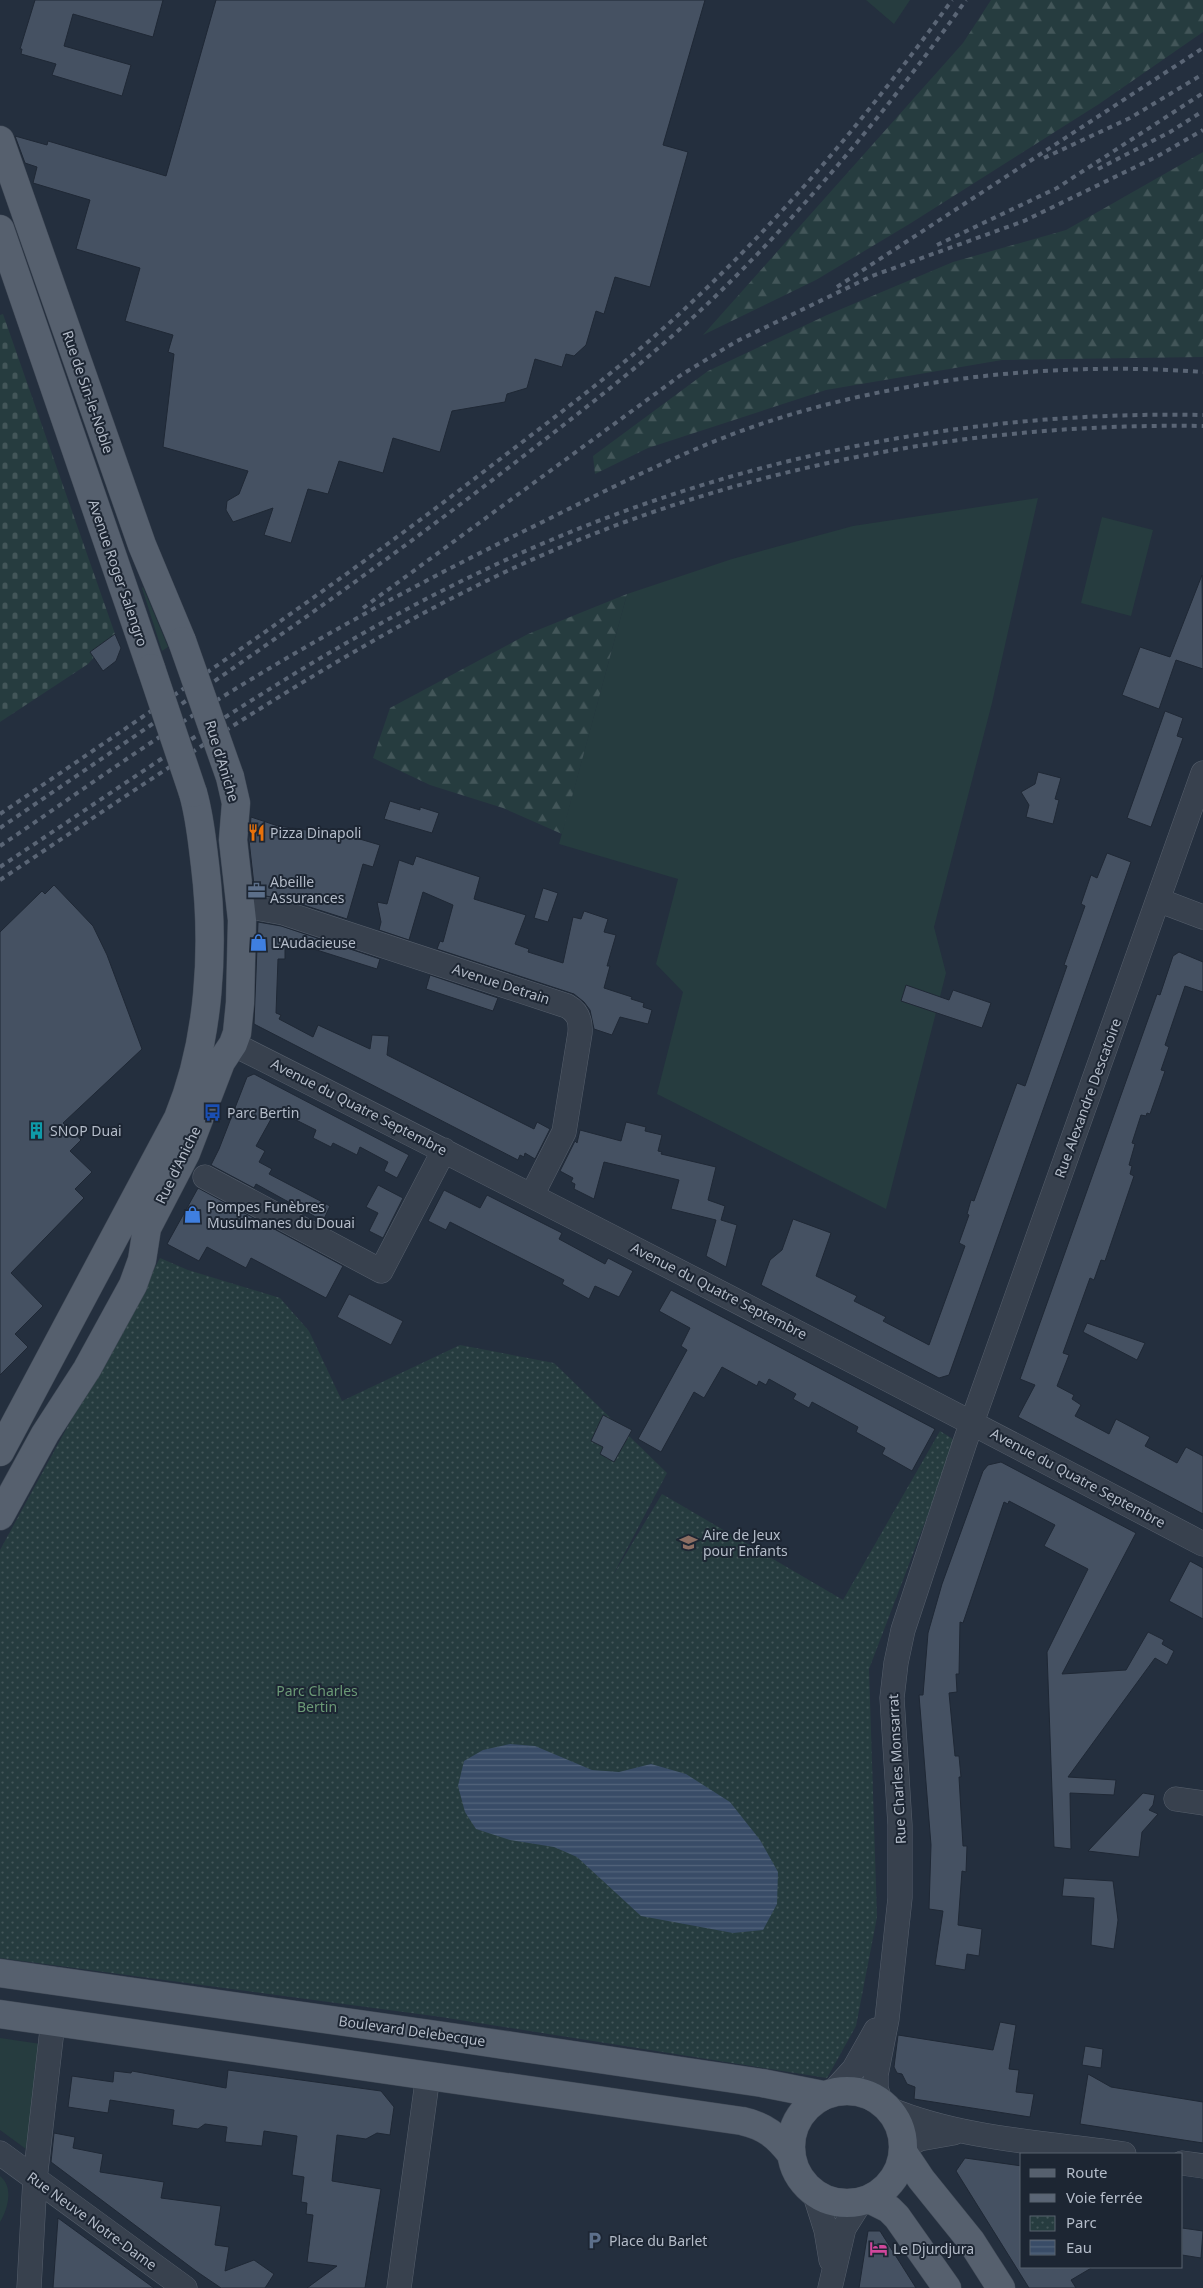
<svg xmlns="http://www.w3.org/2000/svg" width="1203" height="2288" font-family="'Noto Sans',sans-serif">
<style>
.green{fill:#263c3f}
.forest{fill:url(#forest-firs)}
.cemetery{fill:url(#cemetery-stones)}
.park{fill:url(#park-dots)}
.water{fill:url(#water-rules)}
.building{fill:#455162;stroke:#1f2835}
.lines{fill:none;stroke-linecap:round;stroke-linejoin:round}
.minor-casing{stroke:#565f6c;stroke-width:25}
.major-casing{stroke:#414a57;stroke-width:29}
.minor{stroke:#38414e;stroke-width:24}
.major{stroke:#56606e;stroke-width:28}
.rail{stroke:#5a6575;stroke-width:4;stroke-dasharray:5 5;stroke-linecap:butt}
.major-bridge-casing{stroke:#414a57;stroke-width:29;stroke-linecap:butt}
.major-bridge{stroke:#56606e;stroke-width:28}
.labels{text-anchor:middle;stroke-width:4;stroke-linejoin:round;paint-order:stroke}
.street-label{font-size:14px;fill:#b4bcc9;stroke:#1d2633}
.poi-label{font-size:14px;fill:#b4bcc9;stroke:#1d2633;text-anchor:start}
.park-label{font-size:14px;fill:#6b9a76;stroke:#1d2633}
</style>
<defs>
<pattern id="forest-firs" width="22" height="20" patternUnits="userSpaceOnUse" patternTransform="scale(1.25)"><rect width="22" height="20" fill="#263c3f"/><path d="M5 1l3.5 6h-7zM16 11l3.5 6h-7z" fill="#435659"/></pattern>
<pattern id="cemetery-stones" width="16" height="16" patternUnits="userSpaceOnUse" patternTransform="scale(1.25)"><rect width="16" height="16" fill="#263c3f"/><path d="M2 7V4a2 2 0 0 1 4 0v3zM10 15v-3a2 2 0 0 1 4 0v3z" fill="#435659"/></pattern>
<pattern id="park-dots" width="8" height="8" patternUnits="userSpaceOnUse" patternTransform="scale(1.25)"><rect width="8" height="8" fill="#263c3f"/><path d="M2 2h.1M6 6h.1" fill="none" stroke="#435659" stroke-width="1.8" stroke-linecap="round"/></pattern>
<pattern id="water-rules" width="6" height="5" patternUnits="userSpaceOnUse" patternTransform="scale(1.25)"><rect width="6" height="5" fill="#394c67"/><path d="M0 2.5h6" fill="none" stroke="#53647b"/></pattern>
</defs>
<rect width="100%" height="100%" fill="#242f3e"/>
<path class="green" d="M 866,0 L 910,0 L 894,24 Z
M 1038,498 L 992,703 L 934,927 L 946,973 L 886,1209 L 657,1094 L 683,992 L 656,964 L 678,879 L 559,844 L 627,594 L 732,559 L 853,526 Z
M 1102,517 L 1153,530 L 1131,616 L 1081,603 Z
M 143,587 L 168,647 L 162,651 L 142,588 Z
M 0,2038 L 41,2044 L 26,2149 L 0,2130 Z
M 0,2176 C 14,2187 8,2209 0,2222 Z"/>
<path class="forest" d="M 991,0 L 1203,0 L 1203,32 L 1099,104 L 911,223 L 816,280 L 703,335 L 963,43 Z
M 1203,152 L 1203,357 L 1002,360 L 826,390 L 648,448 L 595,474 L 593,456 L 708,371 L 827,315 L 953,262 L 1066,230 Z
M 627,594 L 562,834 L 503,808 L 430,785 L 373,758 L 390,708 L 528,634 Z"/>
<path class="cemetery" d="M 3,314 L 115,634 L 88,664 L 0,722 L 0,315 Z"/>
<path class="park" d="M 160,1258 L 188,1270 L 280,1298 L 309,1331 L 342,1401 L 460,1345 L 554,1363 L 667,1473 L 612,1577 L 662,1494 L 843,1600 L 940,1431 L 956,1441 L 869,1669 L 877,1917 L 856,2026 L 827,2078 L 441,2017 L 0,1958 L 0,1550 Z"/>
<path class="water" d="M 510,1744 L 535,1746 L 592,1770 L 619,1772 L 651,1764 L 686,1774 L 730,1802 L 760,1840 L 778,1872 L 777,1904 L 763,1930 L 733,1933 L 641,1916 L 577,1857 L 554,1847 L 510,1840 L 476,1829 L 465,1812 L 458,1786 L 464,1761 L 483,1750 Z"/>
<path class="building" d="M 35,0 L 163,0 L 153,37 L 73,14 L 64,46 L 131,65 L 122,96 L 52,75 L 56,64 L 21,54 L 22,49 L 20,49 Z
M 216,0 L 705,0 L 663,145 L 688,152 L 650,287 L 615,277 L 604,314 L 596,311 L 586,345 L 574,356 L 566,354 L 562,367 L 535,359 L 527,388 L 507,394 L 505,402 L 452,411 L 440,452 L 393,438 L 383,473 L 339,461 L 328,494 L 308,489 L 291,543 L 264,535 L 273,508 L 233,522 L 226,510 L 227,501 L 239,494 L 248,471 L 163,447 L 174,354 L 168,352 L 173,335 L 125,321 L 140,268 L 76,249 L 90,200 L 33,183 L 37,167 L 25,163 L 15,136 L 47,145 L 48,141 L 166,176 Z
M 1202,575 L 1203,669 L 1176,660 L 1159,709 L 1122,695 L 1140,647 L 1170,657 Z
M 115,634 L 121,648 L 116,661 L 103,671 L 90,652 Z
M 1165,711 L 1183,718 L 1177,736 L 1183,738 L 1151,827 L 1127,818 Z
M 1038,772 L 1061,778 L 1055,799 L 1059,800 L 1053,824 L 1026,817 L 1029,805 L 1021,792 L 1035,784 Z
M 390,801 L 420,810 L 420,807 L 439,813 L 432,833 L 384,819 Z
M 251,817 L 278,826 L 328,833 L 329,830 L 380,845 L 373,867 L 363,864 L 347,919 L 288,900 L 255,894 L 249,840 Z
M 1107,853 L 1131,862 L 949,1375 L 939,1378 L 761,1285 L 770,1260 L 782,1250 L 793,1219 L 831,1233 L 816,1276 L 857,1296 L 854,1301 L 886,1317 L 883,1321 L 929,1345 L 965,1246 L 959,1243 L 969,1215 L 967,1214 L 971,1200 L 974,1201 L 1017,1083 L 1025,1086 L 1067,966 L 1064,965 L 1085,906 L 1081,904 L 1091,875 L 1097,878 Z
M 416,856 L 480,877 L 474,899 L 526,915 L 515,944 L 529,949 L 528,952 L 563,963 L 573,917 L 581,919 L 584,911 L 608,919 L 604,932 L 616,935 L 607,966 L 610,966 L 604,988 L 632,997 L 631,999 L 644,1003 L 643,1007 L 652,1010 L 648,1024 L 620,1017 L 612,1035 L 594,1029 L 590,1010 L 584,1002 L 574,994 L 437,949 L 440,941 L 443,942 L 453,905 L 423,892 L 409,940 L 379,930 L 381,922 L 377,902 L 387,904 L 399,860 L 413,865 Z
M 54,885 L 93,926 L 107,955 L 142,1049 L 63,1123 L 81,1140 L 70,1151 L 92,1172 L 75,1189 L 84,1198 L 11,1273 L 43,1306 L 15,1334 L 28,1347 L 0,1375 L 0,932 L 42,891 L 45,894 Z
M 543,888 L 558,893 L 548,922 L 534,918 Z
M 258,922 L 281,926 L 380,959 L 377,969 L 285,940 L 285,959 L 278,959 L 276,1013 L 281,1015 L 279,1019 L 313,1037 L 318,1025 L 370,1049 L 372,1035 L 389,1036 L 387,1055 L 534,1129 L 537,1122 L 550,1129 L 535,1159 L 525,1153 L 524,1157 L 520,1155 L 518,1160 L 254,1024 Z
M 1179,952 L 1203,962 L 1203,992 L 1185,986 L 1165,1045 L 1169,1047 L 1161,1070 L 1165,1071 L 1150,1114 L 1147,1113 L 1146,1116 L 1141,1115 L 1132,1143 L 1135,1144 L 1129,1165 L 1132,1166 L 1130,1174 L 1134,1176 L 1105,1261 L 1101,1260 L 1094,1280 L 1090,1278 L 1063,1353 L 1069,1355 L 1057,1386 L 1074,1395 L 1072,1399 L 1081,1405 L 1075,1416 L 1109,1434 L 1116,1419 L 1150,1437 L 1145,1446 L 1177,1463 L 1186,1447 L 1203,1456 L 1203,1514 L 1018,1417 L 1035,1385 L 1020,1379 L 1157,994 L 1160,995 L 1173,956 Z
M 430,975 L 498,998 L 493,1011 L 426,989 Z
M 906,985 L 949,1000 L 953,990 L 991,1003 L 982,1028 L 901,1001 Z
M 254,1074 L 409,1155 L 397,1178 L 384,1171 L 388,1162 L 360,1147 L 357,1155 L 333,1143 L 331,1147 L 313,1138 L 316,1130 L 276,1110 L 256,1146 L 265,1151 L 259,1162 L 272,1169 L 269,1174 L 330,1206 L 323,1221 L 256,1184 L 254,1188 L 211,1165 L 219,1149 L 247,1077 Z
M 626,1122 L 646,1127 L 645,1131 L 662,1135 L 658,1151 L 662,1152 L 661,1154 L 716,1167 L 708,1200 L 725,1206 L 721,1220 L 737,1225 L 726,1267 L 706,1256 L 716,1220 L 671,1209 L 679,1180 L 604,1162 L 594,1199 L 574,1189 L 575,1184 L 571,1182 L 573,1178 L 560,1171 L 575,1141 L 577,1143 L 580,1130 L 621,1141 Z
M 378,1185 L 403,1198 L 383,1238 L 369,1231 L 378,1213 L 366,1207 Z
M 198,1188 L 343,1266 L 326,1298 L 251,1258 L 246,1268 L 207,1247 L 199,1261 L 167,1244 Z
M 444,1190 L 480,1208 L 487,1195 L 562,1233 L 559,1239 L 605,1264 L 608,1258 L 633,1271 L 619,1297 L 595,1286 L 589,1299 L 562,1284 L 564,1280 L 450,1222 L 446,1230 L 428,1221 Z
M 671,1290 L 935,1429 L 912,1471 L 882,1454 L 885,1448 L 856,1432 L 858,1427 L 812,1402 L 809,1408 L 793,1399 L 796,1394 L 769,1379 L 766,1385 L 759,1381 L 757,1386 L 722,1367 L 704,1398 L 694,1392 L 661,1452 L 638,1439 L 687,1350 L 681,1346 L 690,1328 L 659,1311 Z
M 349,1294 L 403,1321 L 391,1345 L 337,1317 Z
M 1087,1323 L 1145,1343 L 1137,1360 L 1083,1332 Z
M 603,1415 L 632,1430 L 614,1462 L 600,1454 L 603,1447 L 591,1441 Z
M 1001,1462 L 1136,1533 L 1062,1674 L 1126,1670 L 1148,1632 L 1164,1640 L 1162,1644 L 1174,1651 L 1167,1665 L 1155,1658 L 1068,1777 L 1116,1780 L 1114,1795 L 1070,1793 L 1071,1849 L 1054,1847 L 1047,1652 L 1088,1569 L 1044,1546 L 1055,1525 L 1009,1501 L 1008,1504 L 1004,1502 L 963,1623 L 960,1622 L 959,1674 L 956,1674 L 957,1692 L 949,1693 L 955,1756 L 959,1756 L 961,1777 L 959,1777 L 963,1846 L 967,1846 L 966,1872 L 962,1871 L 958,1925 L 982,1929 L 979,1956 L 967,1954 L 965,1970 L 935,1965 L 943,1911 L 929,1909 L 931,1845 L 919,1695 L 923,1695 L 928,1633 L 942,1584 L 983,1471 L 988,1465 Z
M 1190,1561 L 1203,1568 L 1203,1619 L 1169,1601 Z
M 1143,1793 L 1155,1795 L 1153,1805 L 1149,1810 L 1158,1814 L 1142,1832 L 1139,1857 L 1088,1851 Z
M 1064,1878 L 1113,1881 L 1118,1920 L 1114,1949 L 1091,1945 L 1094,1898 L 1062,1896 Z
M 1000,2022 L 1016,2025 L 1009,2069 L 1019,2070 L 1016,2092 L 1034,2094 L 1030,2117 L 914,2099 L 915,2087 L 907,2084 L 902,2074 L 897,2073 L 894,2067 L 898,2035 L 993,2050 Z
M 1085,2046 L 1103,2049 L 1101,2068 L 1082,2065 Z
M 228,2070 L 381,2091 L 394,2107 L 390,2135 L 377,2133 L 366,2139 L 337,2135 L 332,2181 L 381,2189 L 365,2288 L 307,2288 L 337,2266 L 307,2262 L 313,2215 L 306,2214 L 307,2203 L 301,2202 L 304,2177 L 292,2175 L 297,2136 L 264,2131 L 262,2146 L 225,2142 L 227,2127 L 205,2124 L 198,2129 L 172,2125 L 174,2110 L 110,2100 L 108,2113 L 68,2107 L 72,2076 L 113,2082 L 114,2071 L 131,2073 L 132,2071 L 226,2088 Z
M 1088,2074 L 1111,2087 L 1203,2102 L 1203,2143 L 1080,2124 Z
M 54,2133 L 75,2137 L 73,2148 L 103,2154 L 100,2172 L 164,2182 L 161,2198 L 221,2206 L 215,2245 L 229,2247 L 225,2271 L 254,2260 L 274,2274 L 265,2288 L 221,2288 L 196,2271 L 51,2162 Z
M 965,2158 L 1022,2166 L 1022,2267 L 1093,2267 L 1071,2280 L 1076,2288 L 1029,2288 L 956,2171 Z
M 58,2218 L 154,2288 L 53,2288 Z
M 1182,2228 L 1203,2231 L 1201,2258 L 1182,2255 Z
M 868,2231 L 880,2231 L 916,2288 L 859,2288 Z"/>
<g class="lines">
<defs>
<path id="minor" d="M 1158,900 L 1203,917
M 240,905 L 284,913 L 567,1006 C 578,1012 581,1020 580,1033 L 564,1132 L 532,1195
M 233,1044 C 558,1208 881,1375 1203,1544
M 205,1177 L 381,1271 L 444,1150
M 1176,1799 L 1203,1803
M 833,2092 L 854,2069 L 876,2030
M 880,2101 L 876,2088 L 876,2075 L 887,2019 L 900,1898 L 900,1825 L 892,1698 L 896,1663 L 903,1630 L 965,1442 L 1203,773
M 889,2109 C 961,2139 1047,2143 1124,2154
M 903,2148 L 919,2139 L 953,2133
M 0,2153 L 185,2288
M 1182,2163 L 1203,2166
M 814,2192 L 826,2230 L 831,2260
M 29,2288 L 35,2179 L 53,2021
M 399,2288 L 428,2075
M 830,2288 L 844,2228 L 861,2201"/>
<path id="major" d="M 0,140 L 142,545 L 182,641
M 0,229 L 151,668
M 0,1452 L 178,1118 C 210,1041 215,947 205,865 C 202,841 200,817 193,793
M 0,1516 L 45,1434 L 87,1369 L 133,1285 L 142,1260 L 147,1228 L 186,1153 L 221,1062 L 233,1044 L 237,1033 L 240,1003 L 242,920 L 233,840 L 236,803 L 230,777
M 0,1973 L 437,2035 L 762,2083 L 823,2095
M 0,2014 L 742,2121 C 765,2126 777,2136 791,2154
M791 2147a56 56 0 1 1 112 0a56 56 0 1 1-112 0Z
M 903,2152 L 921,2179 L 971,2241 L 1001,2288
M 869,2199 L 889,2209 L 897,2217 L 947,2288"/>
</defs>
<use href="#minor" class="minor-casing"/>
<use href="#major" class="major-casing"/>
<use href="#minor" class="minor"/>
<use href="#major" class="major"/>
<path class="rail" d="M 1044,158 L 1130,118 L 1203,74
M 1098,169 L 1170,132 L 1203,111
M 937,245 L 1057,188 L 1203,93
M 837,287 L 1203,48
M 363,608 L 681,375 L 737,341 L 872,276 L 1024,221 L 1156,157 L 1203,130
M 0,814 C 166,701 332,589 491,466 C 560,413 629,362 692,302 C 789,211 874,108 952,0
M 0,828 C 169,713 337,599 499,475 C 579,413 660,352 731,281 C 817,195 896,99 966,0
M 0,846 C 64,803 127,757 192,716 C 297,649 405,590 516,535 C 596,496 674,454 758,425 C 896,378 1058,361 1203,372
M 0,867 C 155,764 309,654 476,574 C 703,464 952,410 1203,415
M 0,880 C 155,777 309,669 476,586 C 702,474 952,422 1203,426"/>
<defs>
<path id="major-bridge" d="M 182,641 L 230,777
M 151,668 L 193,793"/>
</defs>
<use href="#major-bridge" class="major-bridge-casing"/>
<use href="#major-bridge" class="major-bridge"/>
</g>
<defs>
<symbol id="restaurant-bare" viewBox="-9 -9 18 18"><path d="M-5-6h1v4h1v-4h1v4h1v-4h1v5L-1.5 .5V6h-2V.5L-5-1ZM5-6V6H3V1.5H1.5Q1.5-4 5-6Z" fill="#e8710a" stroke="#1d2633" stroke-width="2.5" paint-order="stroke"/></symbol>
<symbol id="office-bare" viewBox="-9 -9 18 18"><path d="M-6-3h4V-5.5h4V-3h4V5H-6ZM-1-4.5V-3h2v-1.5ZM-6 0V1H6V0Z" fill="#5c6f8a" stroke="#1d2633" stroke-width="2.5" paint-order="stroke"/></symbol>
<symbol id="shop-bare" viewBox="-9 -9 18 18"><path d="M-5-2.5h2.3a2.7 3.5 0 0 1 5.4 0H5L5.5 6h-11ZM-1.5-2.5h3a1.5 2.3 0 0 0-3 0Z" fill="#3f7fe0" stroke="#1d2633" stroke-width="2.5" paint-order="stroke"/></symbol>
<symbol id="bus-bare" viewBox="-9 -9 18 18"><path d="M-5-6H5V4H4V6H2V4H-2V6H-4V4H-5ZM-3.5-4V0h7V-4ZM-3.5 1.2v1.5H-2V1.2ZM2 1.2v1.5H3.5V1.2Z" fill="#1a4fb4" stroke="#1d2633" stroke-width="2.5" paint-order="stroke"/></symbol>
<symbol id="building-bare" viewBox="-9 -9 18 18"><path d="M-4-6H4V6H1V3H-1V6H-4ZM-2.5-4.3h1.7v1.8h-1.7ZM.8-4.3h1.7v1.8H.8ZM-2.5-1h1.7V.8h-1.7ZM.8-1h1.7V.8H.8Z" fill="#0f9aa8" stroke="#1d2633" stroke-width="2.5" paint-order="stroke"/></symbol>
<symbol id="school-bare" viewBox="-9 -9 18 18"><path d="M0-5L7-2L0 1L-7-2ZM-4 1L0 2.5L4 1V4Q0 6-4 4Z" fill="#8d6e63" stroke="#1d2633" stroke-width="2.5" paint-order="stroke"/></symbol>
<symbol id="parking-bare" viewBox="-9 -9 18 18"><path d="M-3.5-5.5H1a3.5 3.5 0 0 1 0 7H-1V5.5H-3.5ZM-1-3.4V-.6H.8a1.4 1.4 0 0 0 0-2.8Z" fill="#5c6f8a" stroke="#1d2633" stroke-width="2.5" paint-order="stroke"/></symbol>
<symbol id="hotel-bare" viewBox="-9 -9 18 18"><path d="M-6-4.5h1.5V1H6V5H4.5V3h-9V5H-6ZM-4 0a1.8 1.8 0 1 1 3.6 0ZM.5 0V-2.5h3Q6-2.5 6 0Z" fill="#d1479c" stroke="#1d2633" stroke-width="2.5" paint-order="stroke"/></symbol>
</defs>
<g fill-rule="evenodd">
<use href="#restaurant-bare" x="244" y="820" width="25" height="25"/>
<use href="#office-bare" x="244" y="878" width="25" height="25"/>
<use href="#shop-bare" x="246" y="930" width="25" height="25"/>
<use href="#bus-bare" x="200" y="1100" width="25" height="25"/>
<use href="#building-bare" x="24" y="1118" width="25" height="25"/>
<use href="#shop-bare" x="180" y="1202" width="25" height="25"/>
<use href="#school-bare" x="676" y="1530" width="25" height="25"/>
<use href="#parking-bare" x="582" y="2228" width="25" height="25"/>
<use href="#hotel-bare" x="866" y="2236" width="25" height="25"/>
</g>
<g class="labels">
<g class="street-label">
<text transform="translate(88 392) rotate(71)" y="5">Rue de Sin-le-Noble</text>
<text transform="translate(118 573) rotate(71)" y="5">Avenue Roger Salengro</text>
<text transform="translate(222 761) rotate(73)" y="5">Rue d'Aniche</text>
<text transform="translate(501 984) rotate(18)" y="5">Avenue Detrain</text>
<text transform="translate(1088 1098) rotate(-70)" y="5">Rue Alexandre Descatoire</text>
<text transform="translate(359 1107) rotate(27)" y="5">Avenue du Quatre Septembre</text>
<text transform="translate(178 1165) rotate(-64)" y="5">Rue d'Aniche</text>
<text transform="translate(719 1291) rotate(27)" y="5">Avenue du Quatre Septembre</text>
<text transform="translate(1078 1478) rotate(28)" y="5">Avenue du Quatre Septembre</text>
<text transform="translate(897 1769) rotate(-93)" y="5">Rue Charles Monsarrat</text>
<text transform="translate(412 2031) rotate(8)" y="5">Boulevard Delebecque</text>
<text transform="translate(92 2221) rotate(36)" y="5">Rue Neuve Notre-Dame</text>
</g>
<g class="poi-label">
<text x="270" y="838">Pizza Dinapoli</text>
<text x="270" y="887">Abeille<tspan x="270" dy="16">Assurances</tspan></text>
<text x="272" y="948">L'Audacieuse</text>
<text x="227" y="1118">Parc Bertin</text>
<text x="50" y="1136">SNOP Duai</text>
<text x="207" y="1212">Pompes Funèbres<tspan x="207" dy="16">Musulmanes du Douai</tspan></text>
<text x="703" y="1540">Aire de Jeux<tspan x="703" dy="16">pour Enfants</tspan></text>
<text x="609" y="2246">Place du Barlet</text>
<text x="893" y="2254">Le Djurdjura</text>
</g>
<g class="park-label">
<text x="317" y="1696">Parc Charles<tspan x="317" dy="16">Bertin</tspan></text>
</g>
</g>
<rect x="1020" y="2153" width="162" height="115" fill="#1d2633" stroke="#59626f"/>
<rect x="1030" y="2169" width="25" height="8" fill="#56606e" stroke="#59626f"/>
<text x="1066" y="2178" font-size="15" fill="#b4bcc9">Route</text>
<rect x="1030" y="2194" width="25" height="8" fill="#5a6575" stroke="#59626f"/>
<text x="1066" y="2203" font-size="15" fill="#b4bcc9">Voie ferrée</text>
<rect x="1030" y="2216" width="25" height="15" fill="url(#park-dots)" stroke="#59626f"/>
<text x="1066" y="2228" font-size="15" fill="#b4bcc9">Parc</text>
<rect x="1030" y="2240" width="25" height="15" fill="url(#water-rules)" stroke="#59626f"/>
<text x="1066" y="2253" font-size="15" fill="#b4bcc9">Eau</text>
</svg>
